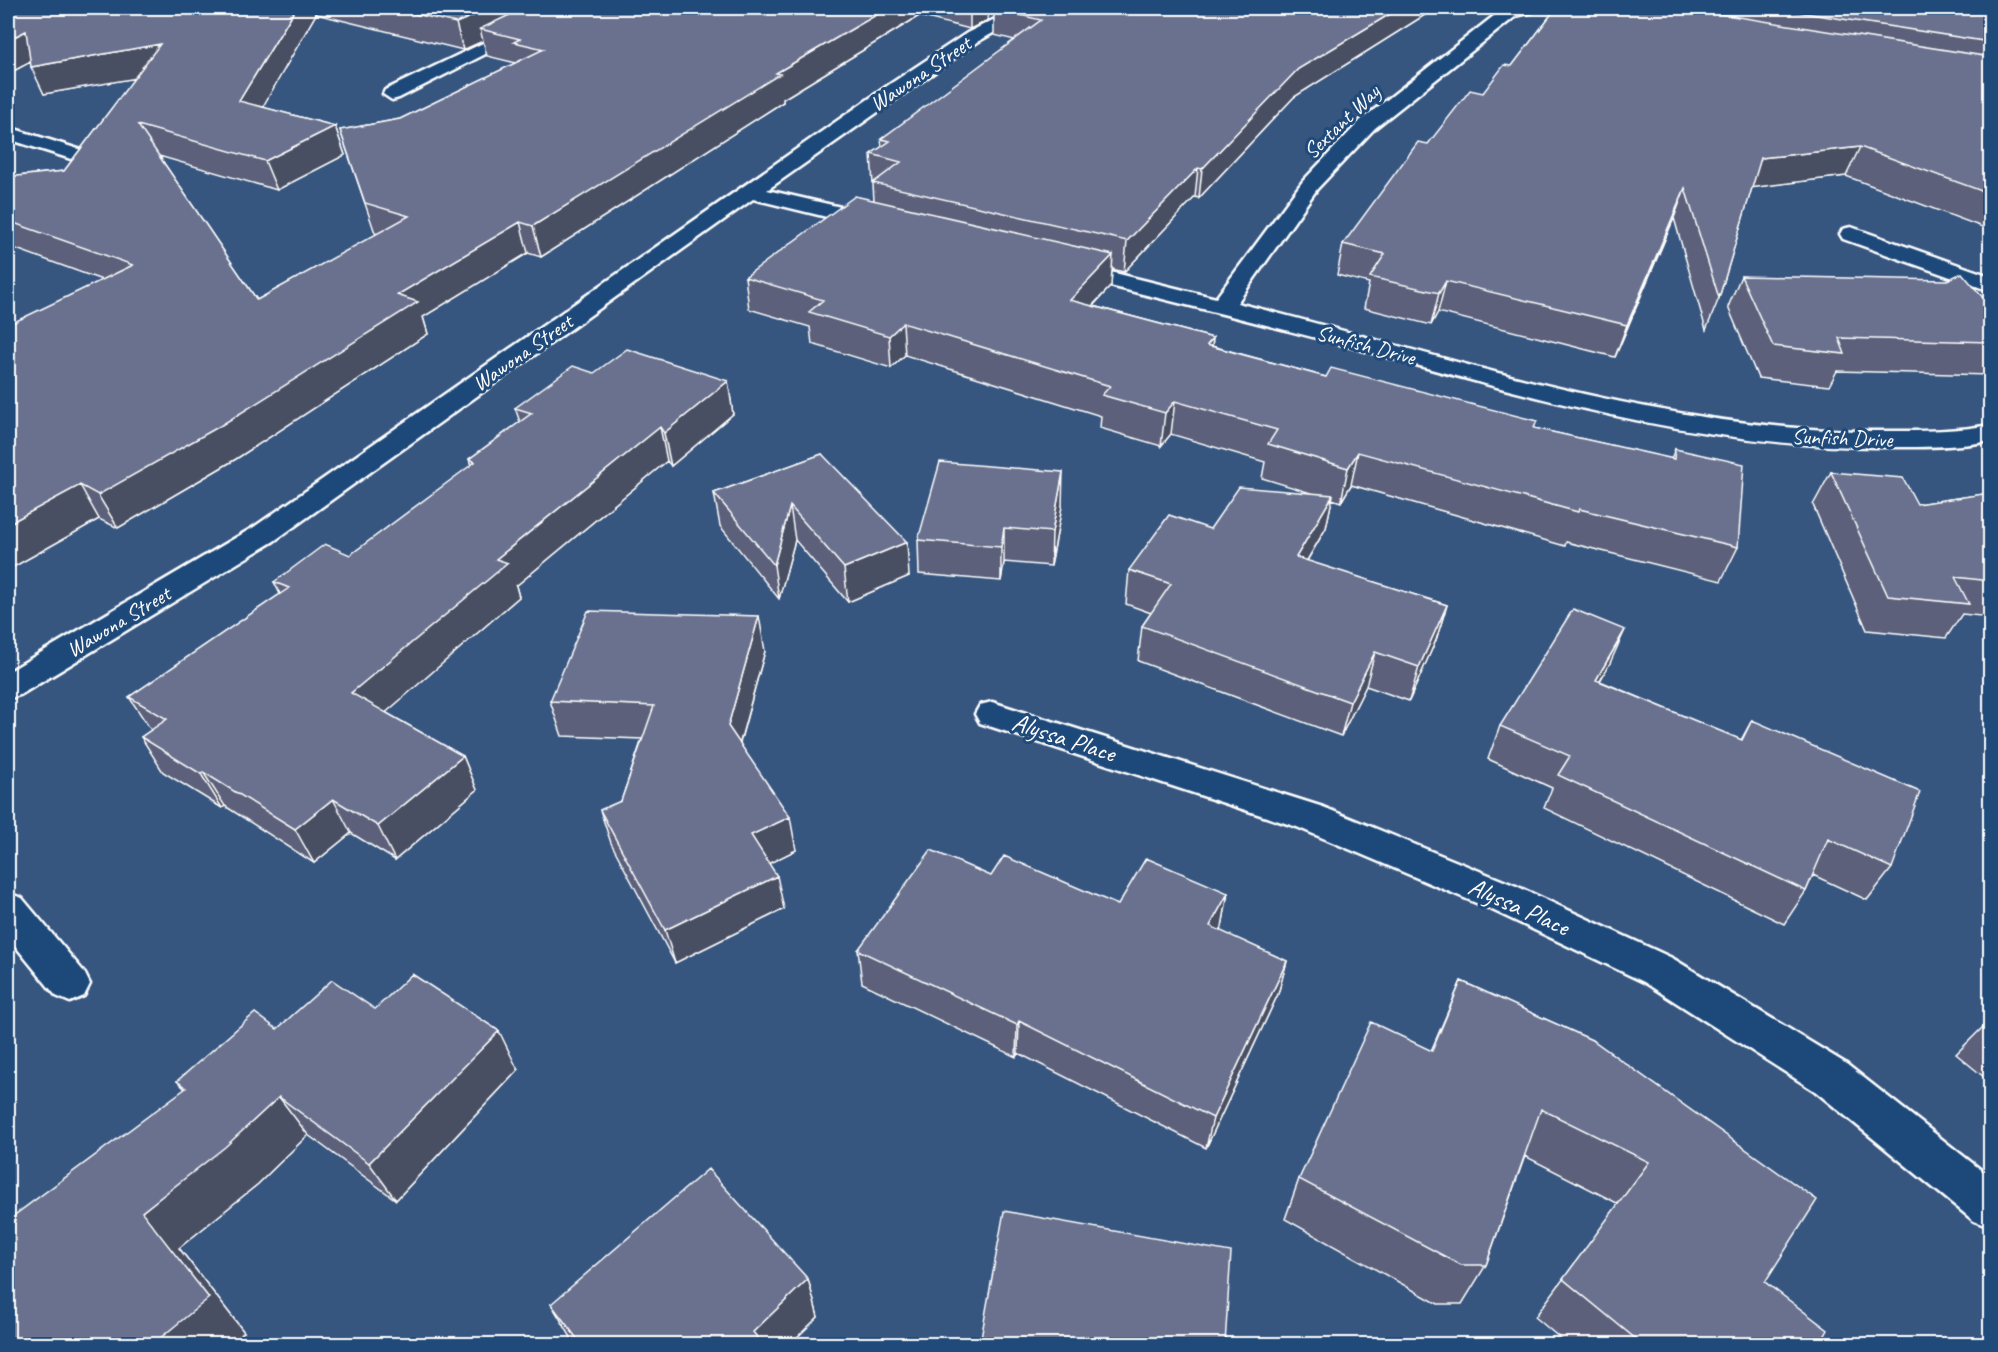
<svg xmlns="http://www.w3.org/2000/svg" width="1998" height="1352" font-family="Caveat,sans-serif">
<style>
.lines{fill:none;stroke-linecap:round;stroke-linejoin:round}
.minor-casing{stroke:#fff;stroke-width:5}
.minor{fill:#1f4a7a;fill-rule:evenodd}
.wall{fill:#5b617a;stroke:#fff;stroke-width:1.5;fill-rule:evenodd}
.shaded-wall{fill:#4a4f63;stroke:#fff;stroke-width:1.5}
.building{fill:#6a718e;stroke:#fff;stroke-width:1.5}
.labels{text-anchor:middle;stroke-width:6;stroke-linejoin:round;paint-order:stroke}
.far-street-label{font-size:22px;fill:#fff;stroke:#1f4a7a}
.street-label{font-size:26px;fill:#fff;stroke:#1f4a7a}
</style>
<rect width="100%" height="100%" fill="#365680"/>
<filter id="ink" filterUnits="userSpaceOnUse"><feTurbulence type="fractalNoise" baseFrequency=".0167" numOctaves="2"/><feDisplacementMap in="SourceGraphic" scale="12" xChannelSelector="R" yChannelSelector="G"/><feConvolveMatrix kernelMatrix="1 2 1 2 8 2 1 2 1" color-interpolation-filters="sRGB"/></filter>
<g filter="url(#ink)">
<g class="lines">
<defs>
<path id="minor" d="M 556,8 L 576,8 L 399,98 L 392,100 L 383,94 L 385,90 Z
M 1017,8 L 1037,8 L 979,41 L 767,190 L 884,217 L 887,222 L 884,227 L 876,229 L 753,199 L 274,541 L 20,695 L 8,699 L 8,672 L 254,527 L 890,84 L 967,33 Z
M 1504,8 L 1535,8 L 1533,12 L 1516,16 L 1375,128 L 1317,189 L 1237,303 C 1447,355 1658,432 1877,431 C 1914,431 1953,432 1990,425 L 1990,441 C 1954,448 1917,447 1881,447 C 1705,448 1536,398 1369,352 C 1266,324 1162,299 1058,273 L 1054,268 L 1058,263 L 1066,261 L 1216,298 L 1303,181 L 1361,120 Z
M 8,127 L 94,154 L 97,158 L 94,162 L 87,164 L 8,139 Z
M 1851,227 L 1990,276 L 1990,291 L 1843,239 L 1840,234 L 1843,229 Z
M 992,702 L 1323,807 L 1516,886 L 1672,958 L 1845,1063 L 1990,1177 L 1990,1227 L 1974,1221 L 1815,1091 L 1644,982 L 1488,908 L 1297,827 L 980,723 L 975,714 L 980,705 Z
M 8,893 L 22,898 L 84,972 L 90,984 L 84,996 L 70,1002 L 56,996 L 8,937 Z"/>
</defs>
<use href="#minor" class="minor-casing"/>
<use href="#minor" class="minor"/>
</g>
<path class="wall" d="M 8,8 L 988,8 L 988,20 L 970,29 L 919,16 L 783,99 L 783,102 L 541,257 L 528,253 L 423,317 L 428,334 L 236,459 L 118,528 L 99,519 L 8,570 L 102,280 L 8,246 L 8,177 L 64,171 L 135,78 L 44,94 L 30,62 L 8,74 ZM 316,14 L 463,50 L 483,41 L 487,56 L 516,63 L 400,119 L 340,130 L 375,233 L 378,234 L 257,300 L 159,156 L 277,190 L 345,155 L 335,126 L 262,107 Z
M 996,8 L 1436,8 L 1294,97 L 1199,198 L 1195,197 L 1124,272 L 1112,269 L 1111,286 L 1093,306 L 1213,338 L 1212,346 L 1326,377 L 1534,428 L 1671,459 L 1675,449 L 1738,547 L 1721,581 L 1566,542 L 1565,546 L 1351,485 L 1341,502 L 1332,499 L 1326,528 L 1307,561 L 1447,605 L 1436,640 L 1409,701 L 1366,686 L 1341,736 L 1138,661 L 1142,626 L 1151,613 L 1126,604 L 1129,570 L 1210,529 L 1311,493 L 1262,478 L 1265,462 L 1171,434 L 1161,446 L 1100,428 L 1101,416 L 905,355 L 891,368 L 812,344 L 810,327 L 749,309 L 745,277 L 874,200 L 871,154 L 882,147 L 881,139 L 1015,40 L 994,35 L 994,9 Z
M 1556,8 L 1990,8 L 1990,230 L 1846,176 L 1752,187 L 1719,298 L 1706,330 L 1674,218 L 1615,357 L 1438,312 L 1431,325 L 1364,308 L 1369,283 L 1337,275 L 1343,244 L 1428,144 L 1512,66 Z
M 1741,276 L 1990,306 L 1990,375 L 1837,371 L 1829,386 L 1758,378 L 1728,307 Z
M 728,381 L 733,414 L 671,466 L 667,461 L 516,586 L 519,597 L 385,712 L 463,756 L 477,790 L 395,860 L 351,833 L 314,863 L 225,806 L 222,808 L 163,772 L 141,737 L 151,730 L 129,697 L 280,594 L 274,582 L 350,555 L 471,466 L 469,459 L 520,422 L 515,408 Z
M 822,454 L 909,576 L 848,602 L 795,540 L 779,599 L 720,526 L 714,493 Z
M 1831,472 L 1917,504 L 1990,493 L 1990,617 L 1962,614 L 1946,638 L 1867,630 L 1813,505 Z
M 1062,506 L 1051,566 L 1004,562 L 1001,581 L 919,574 L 918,540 Z
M 765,651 L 740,743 L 796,850 L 769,863 L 784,909 L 675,963 L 611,843 L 600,810 L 621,801 L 642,739 L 562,736 L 550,701 Z
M 1610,663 L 1600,681 L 1741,740 L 1752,720 L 1892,868 L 1867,900 L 1813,875 L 1806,891 L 1784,924 L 1544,808 L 1552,788 L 1488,759 L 1500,726 Z
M 991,876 L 1118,905 L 1228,893 L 1222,927 L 1219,931 L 1287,961 L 1278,994 L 1206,1148 L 1018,1053 L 1016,1057 L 862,983 L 858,950 Z
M 1461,981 L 1594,1041 L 1765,1282 L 1820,1344 L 1567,1344 L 1535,1317 L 1619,1204 L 1525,1156 L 1486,1265 L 1462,1304 L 1438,1304 L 1285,1219 L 1299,1179 L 1431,1051 Z
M 375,1009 L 518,1070 L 396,1200 L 308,1135 L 258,1184 L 179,1248 L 244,1332 L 8,1344 L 185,1089 L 177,1081 L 277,1029 Z
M 1990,1020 L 1990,1082 L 1956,1054 Z
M 808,1279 L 818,1317 L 790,1344 L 575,1344 L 551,1304 Z"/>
<path class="shaded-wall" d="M 296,8 L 314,8 L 316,14 L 250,129 L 239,101 Z
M 491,8 L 552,8 L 480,29 L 483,41 L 463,50 L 456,23 Z
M 888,8 L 918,8 L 919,16 L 783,99 L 783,102 L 541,257 L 533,226 L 776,73 Z
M 970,8 L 988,8 L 988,20 L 970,29 Z
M 1400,8 L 1436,8 L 1294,97 L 1199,198 L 1202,169 L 1298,69 Z
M 26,31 L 38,58 L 8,74 L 8,40 Z
M 160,44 L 172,72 L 44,94 L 31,67 Z
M 335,126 L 345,155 L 277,190 L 265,161 Z
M 1860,147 L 1846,176 L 1749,188 L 1761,158 Z
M 1198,168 L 1195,197 L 1124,272 L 1127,241 Z
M 1685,188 L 1674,218 L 1615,357 L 1627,325 Z
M 520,222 L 528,253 L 423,317 L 428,334 L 236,459 L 118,528 L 98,495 L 397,295 Z
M 1113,255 L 1111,286 L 1068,331 L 1070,300 Z
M 1446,281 L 1438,312 L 1431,325 L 1439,293 Z
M 903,323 L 905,355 L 891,368 L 889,336 Z
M 1213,338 L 1209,370 L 1207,345 Z
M 728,381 L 733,414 L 671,466 L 664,433 Z
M 1175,401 L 1171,434 L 1161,446 L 1165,413 Z
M 660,427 L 667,461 L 516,586 L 519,597 L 368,728 L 351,693 L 496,559 Z
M 1358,452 L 1351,485 L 1341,502 L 1348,468 Z
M 1063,472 L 1062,506 L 1051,566 L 1052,532 Z
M 80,485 L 99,519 L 8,570 L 8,524 Z
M 1333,495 L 1326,528 L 1289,591 L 1296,557 Z
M 790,506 L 795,540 L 779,599 L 774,565 Z
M 1004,528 L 1004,562 L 1001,581 L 1001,547 Z
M 907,542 L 909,576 L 848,602 L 844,568 Z
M 1447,605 L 1436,640 L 1409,701 L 1419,667 Z
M 759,616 L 765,651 L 735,760 L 728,726 Z
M 1625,630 L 1610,663 L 1582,713 L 1596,680 Z
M 1375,652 L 1366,686 L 1341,736 L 1350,702 Z
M 463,756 L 477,790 L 395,860 L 378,826 Z
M 203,772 L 225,806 L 222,808 L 201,774 Z
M 333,799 L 351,833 L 314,863 L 295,829 Z
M 790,817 L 796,850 L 758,869 L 751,835 Z
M 777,876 L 784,909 L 675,963 L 665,930 Z
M 1228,893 L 1222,927 L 1204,959 L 1210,926 Z
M 1287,961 L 1278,994 L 1206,1148 L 1213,1118 Z
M 1019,1021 L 1018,1053 L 1016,1057 L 1017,1025 Z
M 499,1031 L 518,1070 L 396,1200 L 369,1163 Z
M 279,1097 L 308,1135 L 258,1184 L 179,1248 L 244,1332 L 229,1344 L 153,1344 L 142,1212 Z
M 808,1279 L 818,1317 L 790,1344 L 757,1344 L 753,1332 Z"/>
<path class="building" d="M 8,8 L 296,8 L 239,101 L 335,126 L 265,161 L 138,125 L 257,300 L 409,216 L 365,203 L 340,130 L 400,119 L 544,49 L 514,42 L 520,39 L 480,29 L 524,8 L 888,8 L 776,73 L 780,74 L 533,226 L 520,222 L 397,295 L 418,302 L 220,426 L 98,495 L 80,485 L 8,524 L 8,325 L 133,265 L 8,221 L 8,177 L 64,171 L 160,44 L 31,67 L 26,31 L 8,40 Z
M 388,8 L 491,8 L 456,23 Z
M 996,8 L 1400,8 L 1298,69 L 1202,169 L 1198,168 L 1127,241 L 873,183 L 901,162 L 871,154 L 890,141 L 881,139 L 1041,20 L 994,9 Z
M 1556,8 L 1682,8 L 1990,57 L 1990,194 L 1860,147 L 1761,158 L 1719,298 L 1685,188 L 1627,325 L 1446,281 L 1439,293 L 1370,277 L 1385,254 L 1343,244 L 1418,142 L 1428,144 L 1470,90 L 1483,93 L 1504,65 L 1512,66 Z
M 1772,8 L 1990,8 L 1990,42 Z
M 855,196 L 1113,255 L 1070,300 L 1213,338 L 1207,345 L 1326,377 L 1331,368 L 1537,421 L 1534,428 L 1674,459 L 1675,449 L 1744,464 L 1738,547 L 1579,509 L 1578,512 L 1358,452 L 1348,468 L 1268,444 L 1277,430 L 1175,401 L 1165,413 L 1102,395 L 1110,386 L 903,323 L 889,336 L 809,312 L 823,300 L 745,277 Z
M 1962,273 L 1990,306 L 1990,342 L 1839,338 L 1845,354 L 1773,346 L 1741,276 L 1947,280 Z
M 627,349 L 728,381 L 664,433 L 660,427 L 496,559 L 508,563 L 351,693 L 463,756 L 378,826 L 333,799 L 295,829 L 203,772 L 201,774 L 141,737 L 167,719 L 129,697 L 289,588 L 274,582 L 325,544 L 350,555 L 475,462 L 469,459 L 532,413 L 515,408 L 573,366 L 594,373 Z
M 822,454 L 907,542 L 844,568 L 790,506 L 774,565 L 714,493 Z
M 940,462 L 1063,472 L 1052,532 L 1004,528 L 1001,547 L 918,540 Z
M 1831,472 L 1903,478 L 1917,504 L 1990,493 L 1990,581 L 1955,577 L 1969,604 L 1888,596 Z
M 1239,487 L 1333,495 L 1296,557 L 1447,605 L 1419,667 L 1375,652 L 1350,702 L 1142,626 L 1171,584 L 1129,570 L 1169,515 L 1210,529 Z
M 1573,609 L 1625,630 L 1596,680 L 1742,740 L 1752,720 L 1920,792 L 1892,868 L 1828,839 L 1806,891 L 1558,775 L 1570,756 L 1500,726 Z
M 588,611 L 759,616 L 728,726 L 790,817 L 751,835 L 777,876 L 665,930 L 600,810 L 621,801 L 654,706 L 550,701 Z
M 931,850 L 991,876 L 1004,856 L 1118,905 L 1146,858 L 1228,893 L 1210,926 L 1287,961 L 1213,1118 L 1019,1021 L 1017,1025 L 858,950 Z
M 412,974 L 499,1031 L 369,1163 L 279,1097 L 225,1147 L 142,1212 L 209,1298 L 153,1344 L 8,1344 L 8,1220 L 186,1088 L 177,1081 L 255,1013 L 277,1029 L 332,980 L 375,1009 Z
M 1461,981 L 1594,1041 L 1817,1200 L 1765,1282 L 1828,1330 L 1820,1344 L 1642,1344 L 1563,1279 L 1649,1162 L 1541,1109 L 1486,1265 L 1461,1265 L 1299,1179 L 1371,1022 L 1432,1051 Z
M 708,1169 L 808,1279 L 753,1332 L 763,1344 L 581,1344 L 551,1304 Z
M 1004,1211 L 1231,1252 L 1225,1344 L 980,1344 Z"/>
</g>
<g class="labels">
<g class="far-street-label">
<text transform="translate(920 73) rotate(-34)" y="8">Wawona Street</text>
<text transform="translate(1341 121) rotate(-44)" y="8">Sextant Way</text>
<text transform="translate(1366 344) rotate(15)" y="8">Sunfish Drive</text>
<text transform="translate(522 352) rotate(-35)" y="8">Wawona Street</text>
<text transform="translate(1842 437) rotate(2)" y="8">Sunfish Drive</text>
<text transform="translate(118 621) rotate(-31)" y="8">Wawona Street</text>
</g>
<g class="street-label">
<text transform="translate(1064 737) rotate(18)" y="9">Alyssa Place</text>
<text transform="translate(1519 906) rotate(24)" y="9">Alyssa Place</text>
</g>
</g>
<rect width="1998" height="1352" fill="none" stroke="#1f4a7a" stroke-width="30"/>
<rect x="15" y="15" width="1968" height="1322" fill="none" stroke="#fff" stroke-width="2" filter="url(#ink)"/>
</svg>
